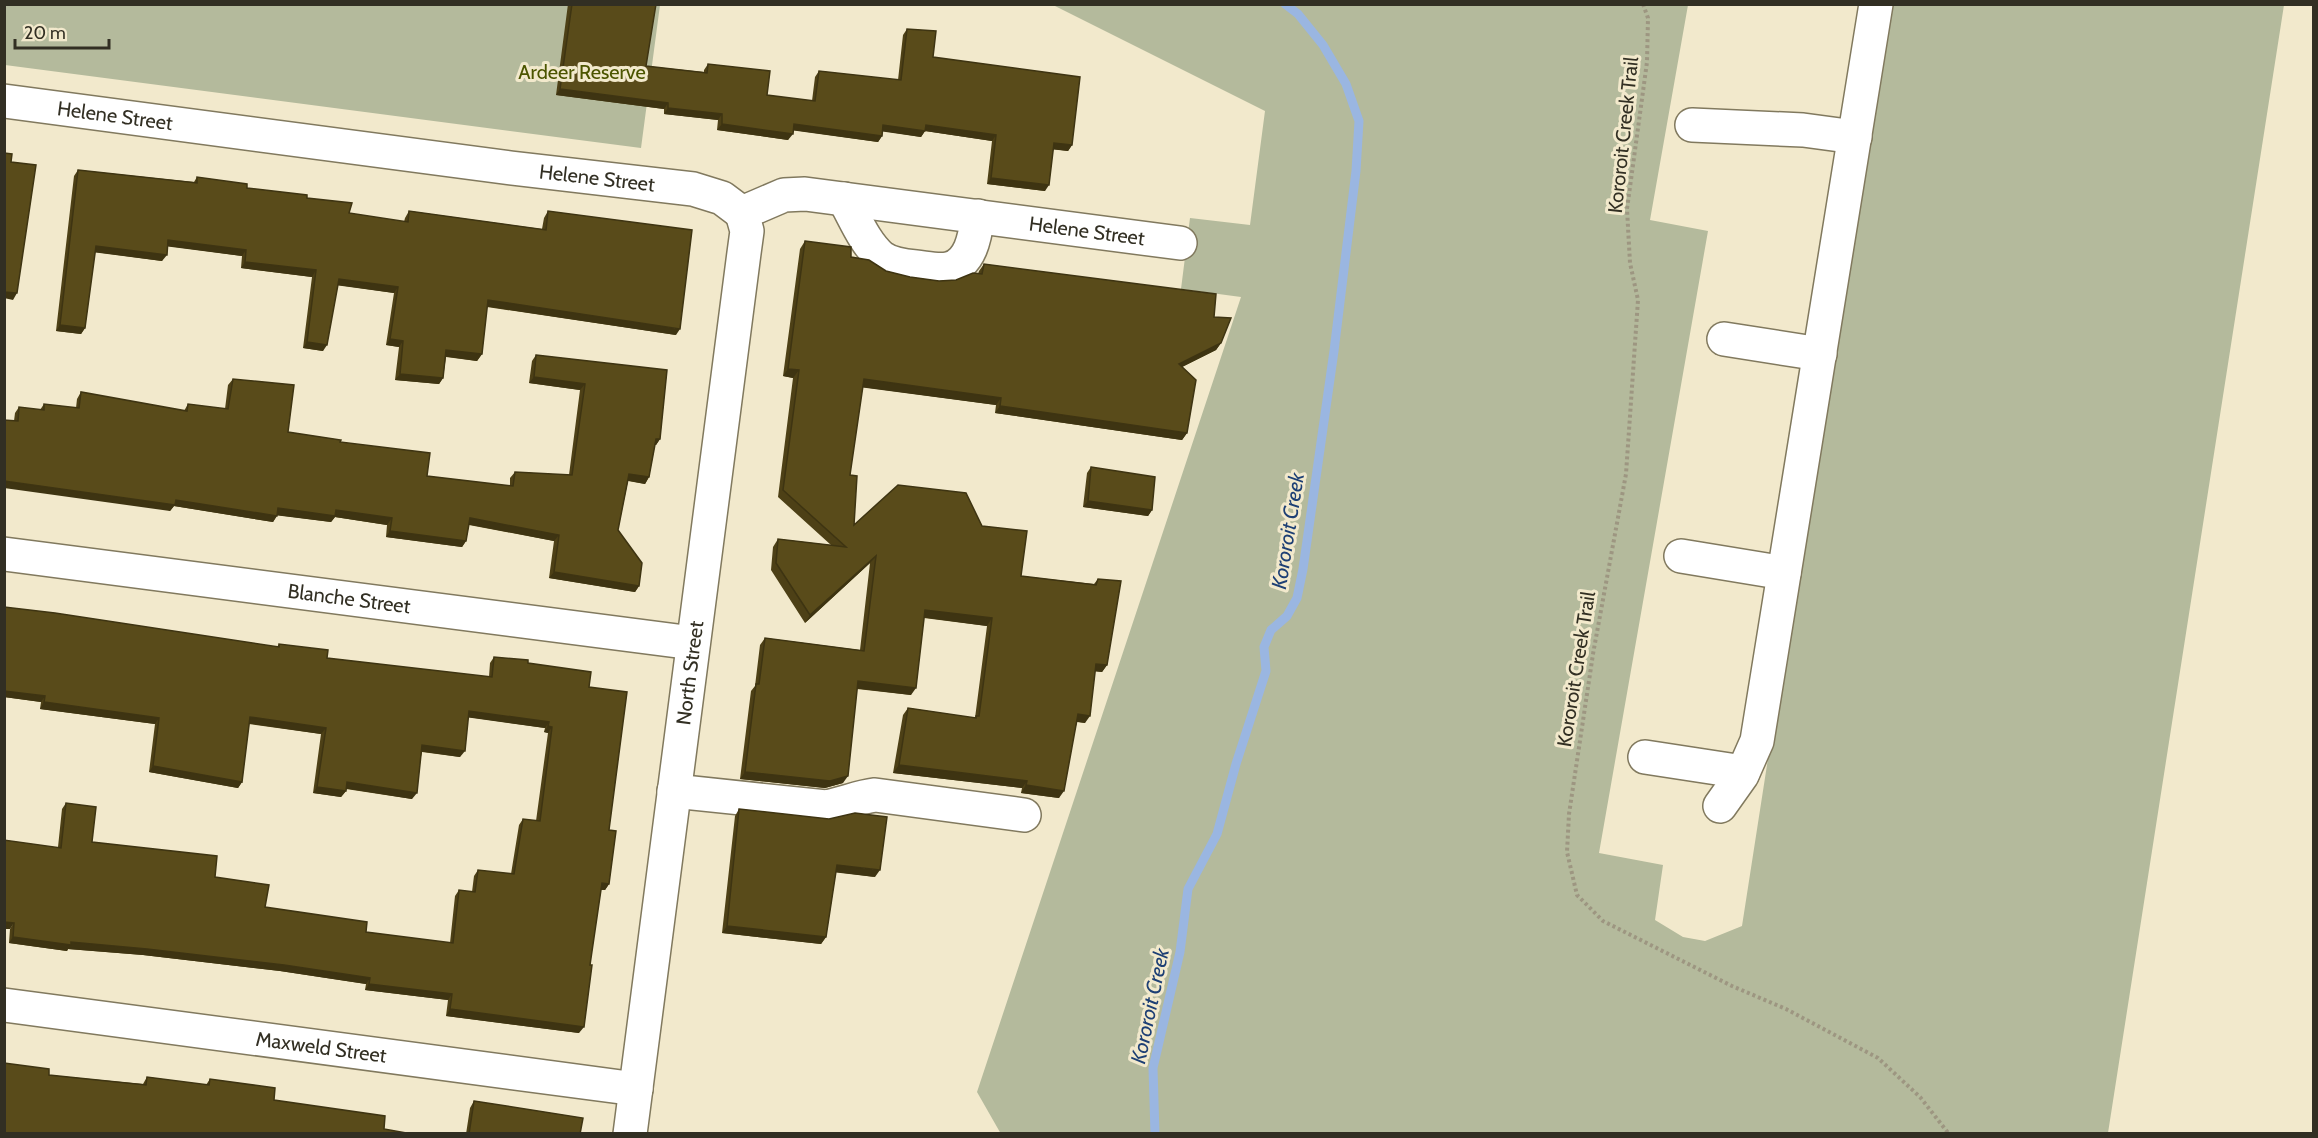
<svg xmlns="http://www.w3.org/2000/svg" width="2318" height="1138" font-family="Cabin,sans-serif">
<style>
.green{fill:#b4ba9c}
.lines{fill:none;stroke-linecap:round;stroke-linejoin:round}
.stream{stroke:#9ab6e1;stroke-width:9}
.minor-casing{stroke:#81795e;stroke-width:36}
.path{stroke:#9d9681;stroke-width:4;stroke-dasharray:3 3;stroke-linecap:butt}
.minor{stroke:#fff;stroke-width:33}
.wall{fill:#4d4016}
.shaded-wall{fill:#3e3412}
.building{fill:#594b1a;stroke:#3e3412;stroke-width:1.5}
.labels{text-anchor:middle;stroke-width:6;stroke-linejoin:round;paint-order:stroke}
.park-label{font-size:20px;fill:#4c5500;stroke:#f2e9cc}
.street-label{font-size:20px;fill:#322f23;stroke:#f2e9cc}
.water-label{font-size:21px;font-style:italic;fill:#1d3f74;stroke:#f2e9cc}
</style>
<rect width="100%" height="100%" fill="#f2e9cc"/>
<path class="green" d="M 4,5 L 660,5 L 641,148 L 5,65 Z
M 1053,5 L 1688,5 L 1650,220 L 1708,231 L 1599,853 L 1663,865 L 1655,920 L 1683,937 L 1705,941 L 1742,926 L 1885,5 L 2284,5 L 2108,1133 L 1001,1134 L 977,1092 L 1241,297 L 1181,289 L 1190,218 L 1250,225 L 1265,111 Z"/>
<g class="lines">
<path class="stream" d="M 1155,1134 L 1153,1068 L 1180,952 L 1188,889 L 1217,834 L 1236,764 L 1266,671 L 1264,647 L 1271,630 L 1287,616 L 1297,598 L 1303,569 L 1334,351 L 1356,171 L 1359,121 L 1346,84 L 1323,45 L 1298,14 L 1285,4"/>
<defs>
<g id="minor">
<path id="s1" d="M 4,101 L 511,168 L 693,189 L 722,198 L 742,213 L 784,195 L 805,194 L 1180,243"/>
<path d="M 1692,125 L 1803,130 L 1855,137"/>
<path d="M 844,199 C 855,218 864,242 881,257 C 890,264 905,266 916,267 C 926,268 938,271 948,269 C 971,264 975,236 978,216"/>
<path d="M 1724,339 L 1820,354"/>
<path id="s2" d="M 4,554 L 693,643"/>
<path d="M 1681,556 L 1784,573"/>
<path d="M 1645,757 L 1743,772"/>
<path d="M 674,791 L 826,807 C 843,804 858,797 875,795 L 1024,815"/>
<path d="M 1720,806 L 1742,775 L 1757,741 L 1876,4"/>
<path id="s3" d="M 4,1005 L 636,1089"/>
<path id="s4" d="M 630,1134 L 744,253 L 747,231 L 742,213"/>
</g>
</defs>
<use href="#minor" class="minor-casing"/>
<path class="path" d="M 1643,4 L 1648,18 L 1647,62 L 1627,209 L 1630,263 L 1638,300 L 1626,474 L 1593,654 L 1569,814 L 1567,852 L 1577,895 L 1603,921 L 1732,986 L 1786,1009 L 1878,1058 L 1920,1097 L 1949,1134"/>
<use href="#minor" class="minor"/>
</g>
<path class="wall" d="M 568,4 L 656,4 L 646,66 L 704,72 L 704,70 L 708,64 L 767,95 L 812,101 L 815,77 L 819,71 L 898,80 L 903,35 L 907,29 L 933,57 L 1072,145 L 1068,151 L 1053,149 L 1045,191 L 987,184 L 992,141 L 925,131 L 921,137 L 883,131 L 882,136 L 878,142 L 793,130 L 788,140 L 717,130 L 718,120 L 664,114 L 664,109 L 556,95 Z
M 78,170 L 194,182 L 197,177 L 247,188 L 307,198 L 349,213 L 404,222 L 405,218 L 409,211 L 542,229 L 544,218 L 548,211 L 676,335 L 487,307 L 482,354 L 477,361 L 446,357 L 443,378 L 439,384 L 395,380 L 399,347 L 386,345 L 394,293 L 338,285 L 323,351 L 303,348 L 312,277 L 241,268 L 242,256 L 168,246 L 162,261 L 95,252 L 85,328 L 81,334 L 56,331 L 74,176 Z
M 805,241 L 851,257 L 886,271 L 910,277 L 939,281 L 956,280 L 978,274 L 979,271 L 984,264 L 1214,317 L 1221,343 L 1216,350 L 1182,367 L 1187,433 L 1182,440 L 995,413 L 996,405 L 862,387 L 850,475 L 854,525 L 982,526 L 1021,576 L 1094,584 L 1098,579 L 1107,665 L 1102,672 L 1095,671 L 1085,723 L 1077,722 L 1059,798 L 1021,793 L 1022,788 L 893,773 L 903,715 L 908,708 L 975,718 L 987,626 L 924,618 L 911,695 L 857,689 L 843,783 L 825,788 L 740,779 L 751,691 L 755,686 L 760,645 L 765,638 L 860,650 L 870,563 L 805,623 L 771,570 L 773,547 L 778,539 L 831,545 L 778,497 L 793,378 L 783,376 L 800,249 Z
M 536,355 L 667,370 L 660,439 L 656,445 L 655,445 L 649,477 L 645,484 L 628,481 L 618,530 L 639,586 L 635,592 L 549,578 L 554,541 L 469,525 L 466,541 L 462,547 L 386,537 L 387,525 L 335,517 L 331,522 L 277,515 L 273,522 L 174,506 L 170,511 L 14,421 L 15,413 L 19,407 L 40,410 L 44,404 L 76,408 L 77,399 L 81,392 L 184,411 L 188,404 L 225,409 L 228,385 L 233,379 L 288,432 L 340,442 L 427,476 L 510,486 L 510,478 L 515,472 L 569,475 L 580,390 L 529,383 L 532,361 Z
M 1091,467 L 1152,510 L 1148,516 L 1083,507 L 1087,473 Z
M 4,607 L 277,647 L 279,644 L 327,658 L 489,677 L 490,663 L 494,657 L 528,663 L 589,687 L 609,830 L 609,884 L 605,890 L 601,890 L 579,1033 L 446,1016 L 448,1000 L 365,990 L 366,984 L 280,971 L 143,955 L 68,949 L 67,951 L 9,943 L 10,929 L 58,847 L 62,809 L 66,803 L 92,842 L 215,877 L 265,907 L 366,932 L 450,943 L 455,896 L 459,890 L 472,892 L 474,876 L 478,870 L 511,874 L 519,825 L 523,819 L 536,821 L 548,733 L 544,732 L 545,728 L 468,717 L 460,757 L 422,752 L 412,799 L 346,789 L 346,791 L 341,797 L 313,793 L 321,734 L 249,724 L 242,782 L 238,788 L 149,772 L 155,724 L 40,709 L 41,702 L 4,697 Z
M 739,809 L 875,877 L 836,872 L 826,937 L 821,944 L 722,933 L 735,816 Z
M 49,1075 L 143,1084 L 147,1077 L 206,1085 L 210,1079 L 274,1100 L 384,1129 L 4,1134 Z
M 474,1101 L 580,1134 L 466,1134 L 470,1108 Z"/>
<path class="shaded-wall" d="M 560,89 L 668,103 L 664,109 L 556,95 Z
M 668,108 L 722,114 L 718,120 L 664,114 Z
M 722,124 L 793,134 L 788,140 L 717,130 Z
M 794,124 L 882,136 L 878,142 L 790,130 Z
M 883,125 L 926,125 L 996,135 L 992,141 L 925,131 L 921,137 L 879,131 Z
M 1054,143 L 1072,145 L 1068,151 L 1049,149 Z
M 991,178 L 1049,185 L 1045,191 L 987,184 Z
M 168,240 L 246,250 L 242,256 L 164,246 Z
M 96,246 L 167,255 L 162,261 L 92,252 Z
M 245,262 L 316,270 L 312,277 L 241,268 Z
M 339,279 L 398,287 L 394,293 L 335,285 Z
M 4,292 L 17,293 L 13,300 L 4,298 Z
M 488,300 L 680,329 L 676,335 L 484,306 Z
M 60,325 L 85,328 L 81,334 L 56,331 Z
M 390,339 L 403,341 L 399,347 L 386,345 Z
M 307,342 L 327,345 L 323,351 L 303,348 Z
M 1221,343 L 1216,350 L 1174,371 L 1179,364 Z
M 446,350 L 482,354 L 477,361 L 442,356 Z
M 788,369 L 799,370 L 793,378 L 783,376 Z
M 400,374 L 443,378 L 439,384 L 395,380 Z
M 534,377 L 585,384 L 580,390 L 529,383 Z
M 864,379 L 1001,398 L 996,405 L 859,387 Z
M 1000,406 L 1187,433 L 1182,440 L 995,413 Z
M 656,439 L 660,439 L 656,445 L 651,445 Z
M 629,474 L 649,477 L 645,484 L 625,480 Z
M 4,481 L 176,500 L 277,516 L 273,522 L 174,506 L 170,511 L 4,488 Z
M 1088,501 L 1152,510 L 1148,516 L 1083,507 Z
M 278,508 L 336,510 L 392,518 L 387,525 L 335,517 L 331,522 L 274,515 Z
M 470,518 L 559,535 L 554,541 L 466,524 Z
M 390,531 L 466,541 L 462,547 L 386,537 Z
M 876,556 L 870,563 L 805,623 L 810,615 Z
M 554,572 L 639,586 L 635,592 L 549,578 Z
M 925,610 L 992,618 L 987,626 L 920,617 Z
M 1096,664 L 1107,665 L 1102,672 L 1091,671 Z
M 858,681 L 916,688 L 911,695 L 853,688 Z
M 4,691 L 45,696 L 41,702 L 4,697 Z
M 44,702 L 159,718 L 155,724 L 40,709 Z
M 469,711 L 549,722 L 545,728 L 465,717 Z
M 1078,714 L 1090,716 L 1085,723 L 1073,721 Z
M 250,717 L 326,728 L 321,734 L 246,723 Z
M 548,726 L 552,727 L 548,733 L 544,732 Z
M 422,745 L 465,751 L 460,757 L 418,751 Z
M 899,765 L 1027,781 L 1022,788 L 893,773 Z
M 153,766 L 242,782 L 238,788 L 149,772 Z
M 745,772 L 848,776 L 843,783 L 825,788 L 740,779 Z
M 347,782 L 417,793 L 412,799 L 343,788 Z
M 1026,785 L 1064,791 L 1059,798 L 1021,793 Z
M 317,787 L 346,791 L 341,797 L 313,793 Z
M 837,865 L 880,870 L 875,877 L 832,872 Z
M 602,883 L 609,884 L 605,890 L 598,889 Z
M 4,922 L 14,923 L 10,929 L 4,929 Z
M 727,926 L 826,937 L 821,944 L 722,933 Z
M 13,937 L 147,949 L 284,965 L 370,978 L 366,984 L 280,971 L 143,955 L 68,949 L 67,951 L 9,943 Z
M 369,984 L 452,994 L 448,1000 L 365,990 Z
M 450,1009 L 584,1027 L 579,1033 L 446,1016 Z"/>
<path class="building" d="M 572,4 L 656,4 L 646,66 L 707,73 L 708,64 L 770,71 L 767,95 L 815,101 L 819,71 L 901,80 L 907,29 L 936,31 L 933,57 L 1080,77 L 1072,145 L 1054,143 L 1049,185 L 991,178 L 996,135 L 926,125 L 925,131 L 883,125 L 882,136 L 794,124 L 793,134 L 722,124 L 722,114 L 668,108 L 668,103 L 560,89 Z
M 4,153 L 12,154 L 11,162 L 36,165 L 17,293 L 4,292 Z
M 78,170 L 197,183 L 197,177 L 247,184 L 247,188 L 307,195 L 307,198 L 352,203 L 349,213 L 408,222 L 409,211 L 546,230 L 548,211 L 692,230 L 680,329 L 488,300 L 482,354 L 446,350 L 443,378 L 400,374 L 403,341 L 390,339 L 398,287 L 339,279 L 327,345 L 307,342 L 316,270 L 245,262 L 246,250 L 168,240 L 167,255 L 96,246 L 85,328 L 60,325 Z
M 805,241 L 851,247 L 851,257 L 869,260 L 886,271 L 910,277 L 939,281 L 956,280 L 973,273 L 982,274 L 984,264 L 1216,294 L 1214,317 L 1231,318 L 1221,343 L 1179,364 L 1196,380 L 1187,433 L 1000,406 L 1001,398 L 864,379 L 850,475 L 857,476 L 854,525 L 898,485 L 966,493 L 982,526 L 1027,531 L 1021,576 L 1096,585 L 1098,579 L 1121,581 L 1107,665 L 1096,664 L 1090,716 L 1078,714 L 1064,791 L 1026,785 L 1027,781 L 899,765 L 908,708 L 976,718 L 976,716 L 979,716 L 992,618 L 925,610 L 916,688 L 858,681 L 848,776 L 830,781 L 745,772 L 756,684 L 759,684 L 765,638 L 864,651 L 876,556 L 810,615 L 776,563 L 778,539 L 846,547 L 783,490 L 799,370 L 788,369 Z
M 536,355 L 667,370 L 660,439 L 656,439 L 649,477 L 629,474 L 618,530 L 642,563 L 639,586 L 554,572 L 559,535 L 470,518 L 466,541 L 390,531 L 392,518 L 336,510 L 335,516 L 278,508 L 277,516 L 176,500 L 175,505 L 4,481 L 4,420 L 18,421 L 19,407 L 44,410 L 44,404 L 79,408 L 81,392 L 187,411 L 188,404 L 228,409 L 233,379 L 294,385 L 288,432 L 341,440 L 340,442 L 430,453 L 427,476 L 513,486 L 515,472 L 572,475 L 585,384 L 534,377 Z
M 1091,467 L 1155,477 L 1152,510 L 1088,501 Z
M 4,607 L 55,613 L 279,647 L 279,644 L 328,650 L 327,658 L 492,677 L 494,657 L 528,660 L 528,663 L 591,672 L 589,687 L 627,692 L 609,830 L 616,831 L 609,884 L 602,883 L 590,965 L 592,965 L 584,1027 L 450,1009 L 452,994 L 369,984 L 370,978 L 284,965 L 147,949 L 71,942 L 71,945 L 13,937 L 14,923 L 4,922 L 4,840 L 61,848 L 66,803 L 96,807 L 92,842 L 217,856 L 215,877 L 269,885 L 265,907 L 367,922 L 366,932 L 453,943 L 459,890 L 475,892 L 478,870 L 514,874 L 523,819 L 540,821 L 552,727 L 548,726 L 549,722 L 469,711 L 465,751 L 422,745 L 417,793 L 347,782 L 346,791 L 317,787 L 326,728 L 250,717 L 242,782 L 153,766 L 159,718 L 44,702 L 45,696 L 4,691 Z
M 739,809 L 829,819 L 855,813 L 887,817 L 880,870 L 837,865 L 826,937 L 727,926 Z
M 4,1063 L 49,1069 L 49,1075 L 146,1085 L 147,1077 L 209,1085 L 210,1079 L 275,1088 L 274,1100 L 385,1116 L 384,1129 L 412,1134 L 4,1134 Z
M 474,1101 L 583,1118 L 580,1134 L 469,1134 Z"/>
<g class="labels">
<g class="park-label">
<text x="582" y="79">Ardeer Reserve</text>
</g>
<g class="street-label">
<text dy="7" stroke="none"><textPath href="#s1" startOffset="112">Helene Street</textPath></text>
<text transform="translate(1623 135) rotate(-84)" y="7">Kororoit Creek Trail</text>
<text dy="7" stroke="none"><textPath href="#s1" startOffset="598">Helene Street</textPath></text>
<text dy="7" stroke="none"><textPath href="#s1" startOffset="1101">Helene Street</textPath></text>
<text dy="7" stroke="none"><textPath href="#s2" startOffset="348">Blanche Street</textPath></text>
<text transform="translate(1576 669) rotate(-81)" y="7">Kororoit Creek Trail</text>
<text dy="7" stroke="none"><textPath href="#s4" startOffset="465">North Street</textPath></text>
<text dy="7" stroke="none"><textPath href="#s3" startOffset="320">Maxweld Street</textPath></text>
</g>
<g class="water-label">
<text transform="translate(1288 531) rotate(-81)" y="7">Kororoit Creek</text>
<text transform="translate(1150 1006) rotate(-78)" y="7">Kororoit Creek</text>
</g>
</g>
<rect width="2318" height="1138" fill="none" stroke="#322f23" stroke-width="12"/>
<path d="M15 39v9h94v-9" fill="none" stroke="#322f23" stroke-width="3"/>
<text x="24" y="39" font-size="18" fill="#322f23" stroke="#f2e9cc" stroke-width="4.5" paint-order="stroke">20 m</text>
</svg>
